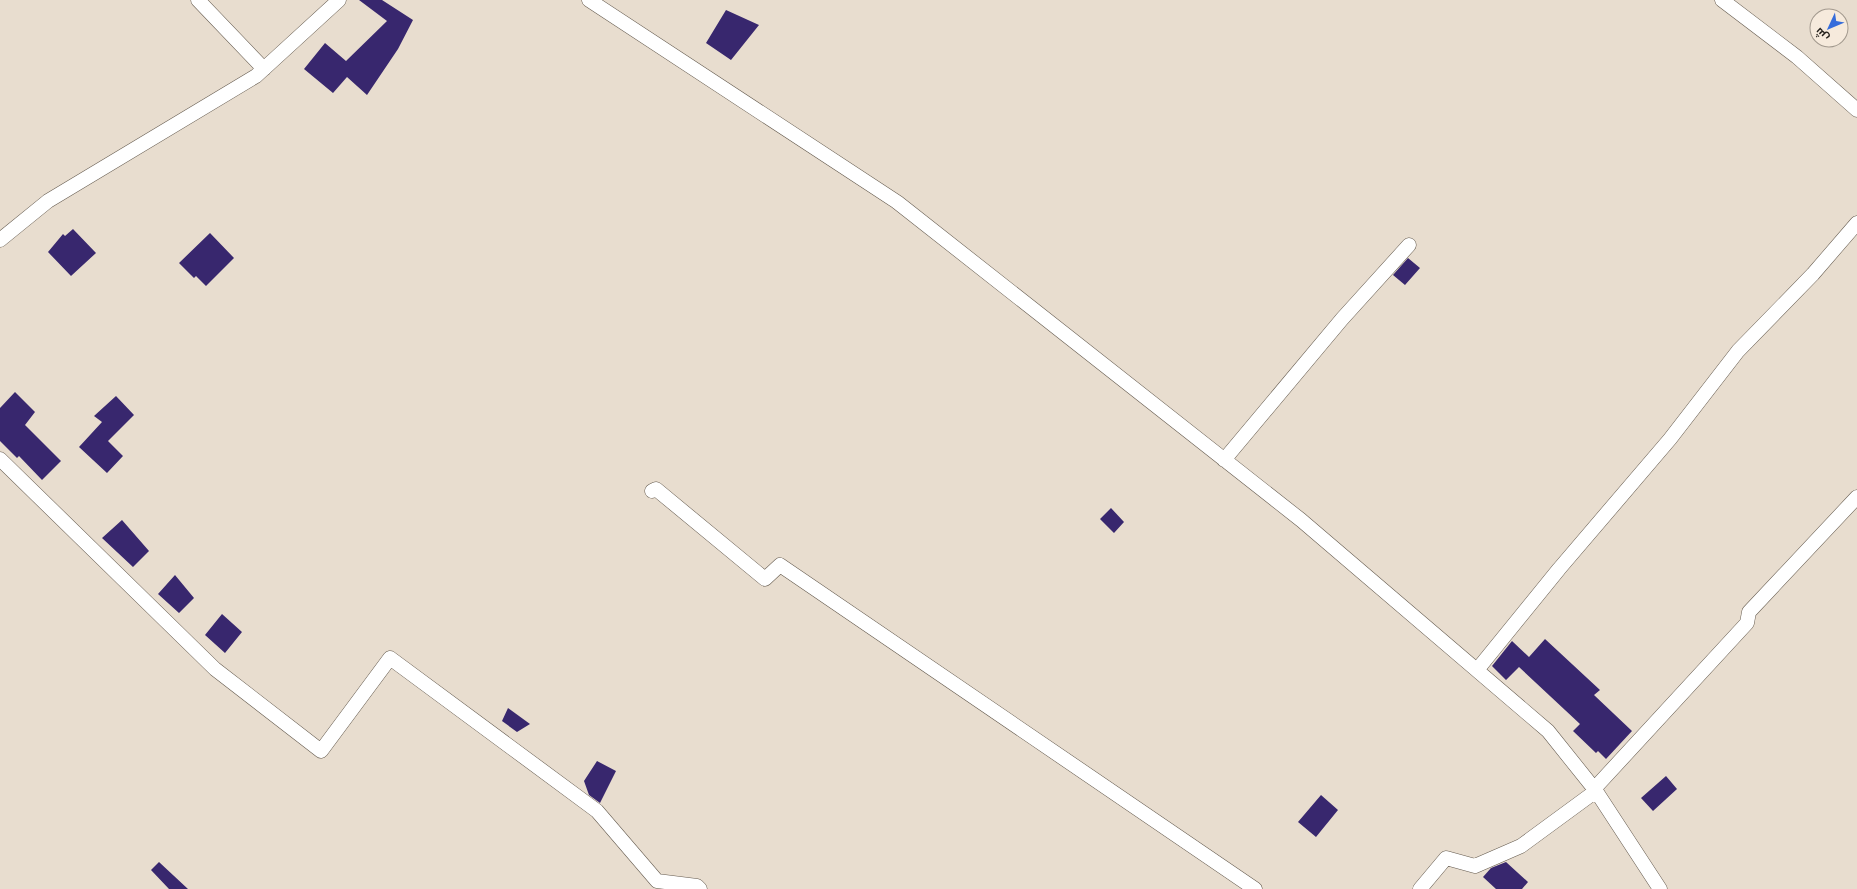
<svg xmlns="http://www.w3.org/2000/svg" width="1857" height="889" font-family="Figtree,Cairo,sans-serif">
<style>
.building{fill:#38276e}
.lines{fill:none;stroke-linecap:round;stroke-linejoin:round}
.minor-casing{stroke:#655b4f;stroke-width:15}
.minor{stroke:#fff;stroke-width:14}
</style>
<rect width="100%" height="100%" fill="#e8ddcf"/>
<path class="building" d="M 359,0 L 382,0 L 413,20 L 398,49 L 367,95 L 347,77 L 333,93 L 304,69 L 325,43 L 346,61 L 387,21 Z
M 726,10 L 759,25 L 731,60 L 706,43 Z
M 73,229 L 96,253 L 71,276 L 48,252 L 63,234 L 65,236 Z
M 210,233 L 234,258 L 206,286 L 196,276 L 194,278 L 179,263 Z
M 1408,258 L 1420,268 L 1405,285 L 1393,275 Z
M 15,392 L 35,412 L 25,425 L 61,461 L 42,480 L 19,456 L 17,458 L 0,441 L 0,408 Z
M 116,396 L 134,415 L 108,441 L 123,456 L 107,473 L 79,447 L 102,422 L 94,416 Z
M 1111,508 L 1124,522 L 1114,533 L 1100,519 Z
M 122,520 L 149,551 L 133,567 L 102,538 Z
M 175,575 L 194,598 L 179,613 L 158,594 Z
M 222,614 L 242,632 L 225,653 L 205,635 Z
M 1545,639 L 1600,690 L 1594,695 L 1632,731 L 1606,759 L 1598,751 L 1596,753 L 1573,731 L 1580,724 L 1519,667 L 1506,680 L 1492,666 L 1512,641 L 1529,657 Z
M 508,708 L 530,724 L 517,732 L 502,721 Z
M 597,761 L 616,771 L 600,803 L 589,795 L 584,781 Z
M 1666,776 L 1677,789 L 1653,811 L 1641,798 Z
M 1321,795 L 1338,810 L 1316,837 L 1298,822 Z
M 159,862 L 188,889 L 169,889 L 151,870 Z
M 1506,862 L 1528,882 L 1522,889 L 1496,889 L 1483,877 L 1491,868 Z"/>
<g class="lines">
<defs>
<path id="minor" d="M 198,0 L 264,69
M 589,0 L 897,202 L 1301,520 L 1548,731 L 1596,791 L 1660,889
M 1722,0 L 1797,57 L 1857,110
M 0,240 L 48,201 L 256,76 L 339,0
M 0,459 L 215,669 L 321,751 L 390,658 L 597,811 L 657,881 L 697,886 L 700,889
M 1224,460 L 1342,319 L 1409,245
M 652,491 L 656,489 L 765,579 L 780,565 L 1255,889
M 1477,670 L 1559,569 L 1670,439 L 1738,351 L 1813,274 L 1857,223
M 1594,789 L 1747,623 L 1749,612 L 1857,497
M 1420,889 L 1446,858 L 1475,866 L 1521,846 L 1596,791"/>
</defs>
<use href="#minor" class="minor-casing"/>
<use href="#minor" class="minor"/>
</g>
<g transform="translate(1829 28) rotate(226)"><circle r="19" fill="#f6eadc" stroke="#a2998e"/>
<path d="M0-3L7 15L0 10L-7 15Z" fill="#356cdb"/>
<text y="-6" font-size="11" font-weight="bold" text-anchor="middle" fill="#231f1a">ش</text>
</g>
</svg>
